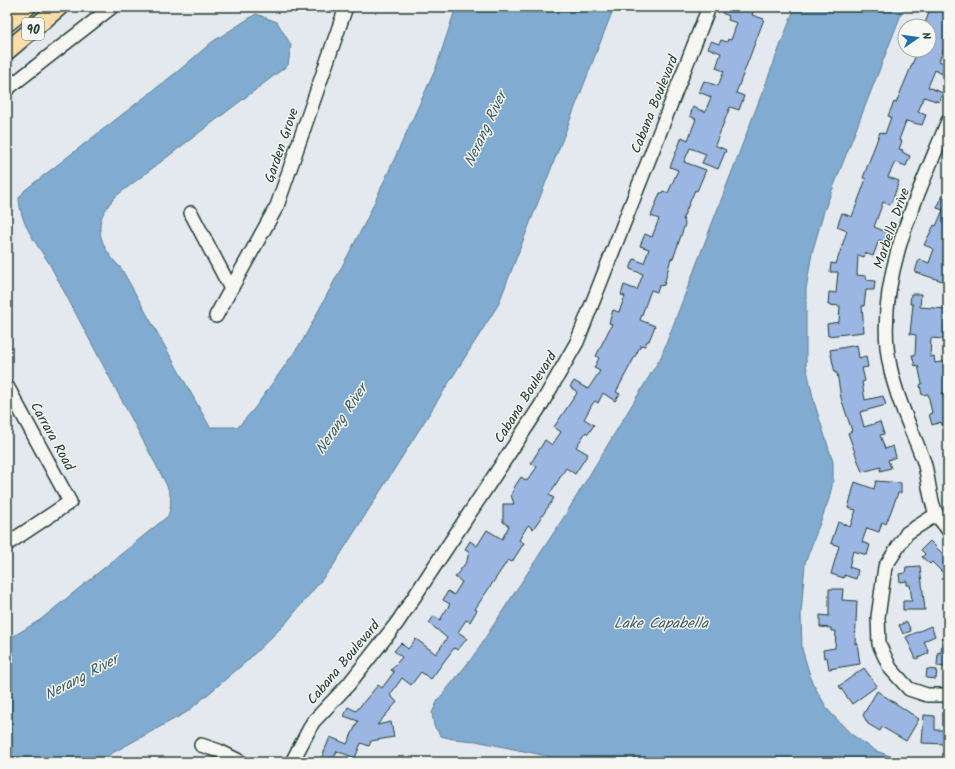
<svg xmlns="http://www.w3.org/2000/svg" width="955" height="769" font-family="Kalam,sans-serif">
<style>
.water{fill:#82abd1;stroke:#5a7f92}
.building{fill:#9bb6e2;stroke:#1f3d34}
.lines{fill:none;stroke-linecap:round;stroke-linejoin:round}
.minor-casing{stroke:#1f3d34;stroke-width:16}
.major-casing{stroke:#1f3d34;stroke-width:20}
.minor{stroke:#f6f6f2;stroke-width:13}
.major{stroke:#fddcac;stroke-width:17}
.labels{text-anchor:middle;stroke-width:3;stroke-linejoin:round;paint-order:stroke}
.shield{fill:#f6f6f2;stroke:#60746d;stroke-width:1}
.shield-label{font-size:13px;font-weight:bold;fill:#1f3d34}
.street-label{font-size:14px;fill:#1f3d34;stroke:#f6f6f2}
.water-label{font-size:15px;font-style:italic;fill:#3d5e63;stroke:#f6f6f2}
</style>
<rect width="100%" height="100%" fill="#e4e9ef"/>
<filter id="ink" filterUnits="userSpaceOnUse"><feTurbulence type="fractalNoise" baseFrequency=".025" numOctaves="2"/><feDisplacementMap in="SourceGraphic" scale="8" xChannelSelector="R" yChannelSelector="G"/><feConvolveMatrix kernelMatrix="1 2 1 2 8 2 1 2 1" color-interpolation-filters="sRGB"/></filter>
<g filter="url(#ink)">
<path class="water" d="M 456,7 L 614,7 L 498,305 L 333,566 L 286,623 L 247,661 L 187,712 L 96,762 L 7,762 L 7,640 L 40,620 L 168,516 C 173,502 171,493 164,480 L 49,263 C 36,243 20,223 19,198 L 25,190 L 177,72 L 212,42 L 256,14 L 277,22 L 291,45 L 288,65 L 116,196 C 112,201 107,206 104,212 C 93,232 106,254 121,268 L 210,427 L 238,427 L 254,409 L 303,340 L 365,223 L 436,68 Z
M 795,7 L 904,7 L 824,211 L 812,253 L 806,289 L 806,365 L 814,402 L 833,462 L 833,481 L 829,499 L 805,563 L 801,614 L 802,649 L 812,682 L 828,710 L 851,734 L 876,751 L 908,762 L 567,762 L 561,759 L 476,741 L 453,739 L 441,736 L 434,726 L 432,713 L 438,700 L 472,658 L 564,517 L 661,357 Z"/>
<path class="building" d="M 725,7 L 755,7 L 752,15 L 764,19 L 736,93 L 744,96 L 739,110 L 730,107 L 715,145 L 726,150 L 718,169 L 702,163 L 706,154 L 690,148 L 684,162 L 706,170 L 697,191 L 695,190 L 683,218 L 685,224 L 673,259 L 671,258 L 664,285 L 659,286 L 657,292 L 651,290 L 640,320 L 655,326 L 649,341 L 647,341 L 645,346 L 641,345 L 616,392 L 620,394 L 615,401 L 603,393 L 598,403 L 595,401 L 593,403 L 584,419 L 594,425 L 588,434 L 586,432 L 576,447 L 588,454 L 575,474 L 566,468 L 549,495 L 554,498 L 542,516 L 533,529 L 528,525 L 519,540 L 524,543 L 512,562 L 508,560 L 475,609 L 477,610 L 470,622 L 466,620 L 458,632 L 467,638 L 458,650 L 454,648 L 431,679 L 421,672 L 411,685 L 402,678 L 390,695 L 397,702 L 377,725 L 391,722 L 394,737 L 371,741 L 369,746 L 361,743 L 355,758 L 337,751 L 332,762 L 320,762 L 330,737 L 347,744 L 358,721 L 344,716 L 348,707 L 356,711 L 378,685 L 382,688 L 394,672 L 391,670 L 402,657 L 394,651 L 401,643 L 408,649 L 416,639 L 436,654 L 447,638 L 429,623 L 434,616 L 440,620 L 450,604 L 443,600 L 448,591 L 454,595 L 462,582 L 455,577 L 467,561 L 469,551 L 465,549 L 470,541 L 477,546 L 487,530 L 502,539 L 509,526 L 503,522 L 503,504 L 514,504 L 511,495 L 515,486 L 521,477 L 527,481 L 537,467 L 531,463 L 545,440 L 552,445 L 561,432 L 554,427 L 577,393 L 576,391 L 570,387 L 574,381 L 588,389 L 600,371 L 594,368 L 599,358 L 596,356 L 612,324 L 609,323 L 613,310 L 619,312 L 625,296 L 621,295 L 624,285 L 637,290 L 643,274 L 630,269 L 634,259 L 644,263 L 649,249 L 640,246 L 645,234 L 652,237 L 659,219 L 651,216 L 660,193 L 662,193 L 663,191 L 668,193 L 678,170 L 670,167 L 682,137 L 688,140 L 696,119 L 690,116 L 693,107 L 705,112 L 711,97 L 699,92 L 704,81 L 718,86 L 724,71 L 716,68 L 721,53 L 708,48 L 711,41 L 719,44 L 721,40 L 727,42 L 728,39 L 731,40 L 737,23 L 728,20 L 729,16 L 722,13 Z
M 931,7 L 948,7 L 948,48 L 945,46 L 939,61 L 946,64 L 942,74 L 935,70 L 928,87 L 943,93 L 939,102 L 924,97 L 918,112 L 926,115 L 922,125 L 906,121 L 899,140 L 902,141 L 899,149 L 903,150 L 902,152 L 910,156 L 906,166 L 895,162 L 888,177 L 899,181 L 894,196 L 890,205 L 883,202 L 874,227 L 889,233 L 886,242 L 879,240 L 873,256 L 865,253 L 864,257 L 858,255 L 857,275 L 866,276 L 867,280 L 875,281 L 874,290 L 866,290 L 864,306 L 862,306 L 864,332 L 828,336 L 827,324 L 839,322 L 840,306 L 828,305 L 829,292 L 836,293 L 838,272 L 830,272 L 831,263 L 836,264 L 847,231 L 837,227 L 842,213 L 852,217 L 866,179 L 863,178 L 880,132 L 885,134 L 891,117 L 888,116 L 894,102 L 896,103 L 918,50 L 929,50 L 929,26 L 924,26 Z
M 942,197 L 947,199 L 948,197 L 948,283 L 915,272 L 919,259 L 929,263 L 934,249 L 924,245 L 934,225 L 936,226 L 943,210 L 937,208 Z
M 911,294 L 921,294 L 920,307 L 948,309 L 943,339 L 931,338 L 930,357 L 934,356 L 935,363 L 948,361 L 948,392 L 942,393 L 946,409 L 948,408 L 948,437 L 946,437 L 941,422 L 932,425 L 929,414 L 932,413 L 928,394 L 922,395 L 920,385 L 922,384 L 918,365 L 915,366 L 912,355 L 915,355 L 916,335 L 910,334 L 913,304 L 910,304 Z
M 857,345 L 859,358 L 866,356 L 868,367 L 862,368 L 865,381 L 862,382 L 865,400 L 883,396 L 886,405 L 860,412 L 864,427 L 880,422 L 884,434 L 880,435 L 885,449 L 893,446 L 896,457 L 888,460 L 891,468 L 880,471 L 881,467 L 862,472 L 848,433 L 852,431 L 841,398 L 837,373 L 835,373 L 830,350 Z
M 876,481 L 901,483 L 901,493 L 898,493 L 886,524 L 882,522 L 879,532 L 867,528 L 862,542 L 870,545 L 867,555 L 853,551 L 849,567 L 858,570 L 856,579 L 844,575 L 844,578 L 831,574 L 839,546 L 831,543 L 838,522 L 850,527 L 856,510 L 848,508 L 855,482 L 874,489 Z
M 930,541 L 948,559 L 948,578 L 932,562 L 930,564 L 922,557 L 925,554 L 921,550 Z
M 920,566 L 925,610 L 903,610 L 903,601 L 912,601 L 910,585 L 907,585 L 907,581 L 900,582 L 899,574 L 905,573 L 906,567 Z
M 829,589 L 843,589 L 842,600 L 857,601 L 855,644 L 857,643 L 860,664 L 829,669 L 827,657 L 824,658 L 823,650 L 835,648 L 836,631 L 831,631 L 831,628 L 820,627 L 820,615 L 829,616 Z
M 907,622 L 911,631 L 903,634 L 899,625 Z
M 931,626 L 935,636 L 924,641 L 929,653 L 916,659 L 906,637 Z
M 942,638 L 948,638 L 948,667 L 937,666 L 938,652 L 941,653 Z
M 864,668 L 877,686 L 852,704 L 839,686 Z
M 927,669 L 937,670 L 936,679 L 926,678 Z
M 877,691 L 919,719 L 906,741 L 882,727 L 880,731 L 868,724 L 863,715 Z
M 924,715 L 935,716 L 935,730 L 946,730 L 945,744 L 922,743 Z"/>
<g class="lines">
<defs>
<path id="minor" d="M 7,89 L 112,7
M 948,121 C 919,193 880,267 887,347 C 891,388 910,425 924,462 C 929,478 929,501 937,515 C 940,520 945,525 948,530
M 191,213 L 230,287
M 216,316 L 277,206 L 346,7
M 7,386 L 70,502 L 7,544
M 937,514 L 907,533 L 885,567 L 878,617 L 879,644 L 890,668 L 909,689 L 927,695 L 948,695
M 201,745 L 219,751 L 241,762
M 292,762 L 313,722 L 348,685 L 397,623 L 541,405 L 577,342 L 709,7"/>
<path id="major" d="M 7,23 L 27,7
M 7,51 L 59,7"/>
</defs>
<use href="#minor" class="minor-casing"/>
<use href="#major" class="major-casing"/>
<use href="#minor" class="minor"/>
<use href="#major" class="major"/>
</g>
</g>
<g class="labels">
<rect class="shield" x="22" y="18" width="22" height="22" rx="3"/>
<g class="shield-label">
<text x="33" y="34">90</text>
</g>
<g class="street-label">
<text transform="translate(654 104) rotate(-68)" y="5">Cabana Boulevard</text>
<text transform="translate(281 145) rotate(-71)" y="5">Garden Grove</text>
<text transform="translate(891 228) rotate(-71)" y="5">Marbella Drive</text>
<text transform="translate(525 397) rotate(-58)" y="5">Cabana Boulevard</text>
<text transform="translate(53 436) rotate(61)" y="5">Carrara Road</text>
<text transform="translate(343 662) rotate(-50)" y="5">Cabana Boulevard</text>
</g>
<g class="water-label">
<text transform="translate(485 129) rotate(-65)" y="5">Nerang River</text>
<text transform="translate(341 419) rotate(-56)" y="5">Nerang River</text>
<text x="661" y="628">Lake Capabella</text>
<text transform="translate(81 677) rotate(-28)" y="5">Nerang River</text>
</g>
</g>
<rect width="955" height="769" fill="none" stroke="#f6f6f2" stroke-width="24"/>
<rect x="12" y="12" width="931" height="745" fill="none" stroke="#1f3d34" stroke-width="1.5" filter="url(#ink)"/>
<g transform="translate(917 38) rotate(77)"><circle r="19" fill="#f6f6f2" stroke="#a0aca6"/>
<path d="M0-3L7 15L0 10L-7 15Z" fill="#1f6fb2"/>
<text y="-6" font-size="11" font-weight="bold" text-anchor="middle" fill="#1f3d34">N</text>
</g>
</svg>
